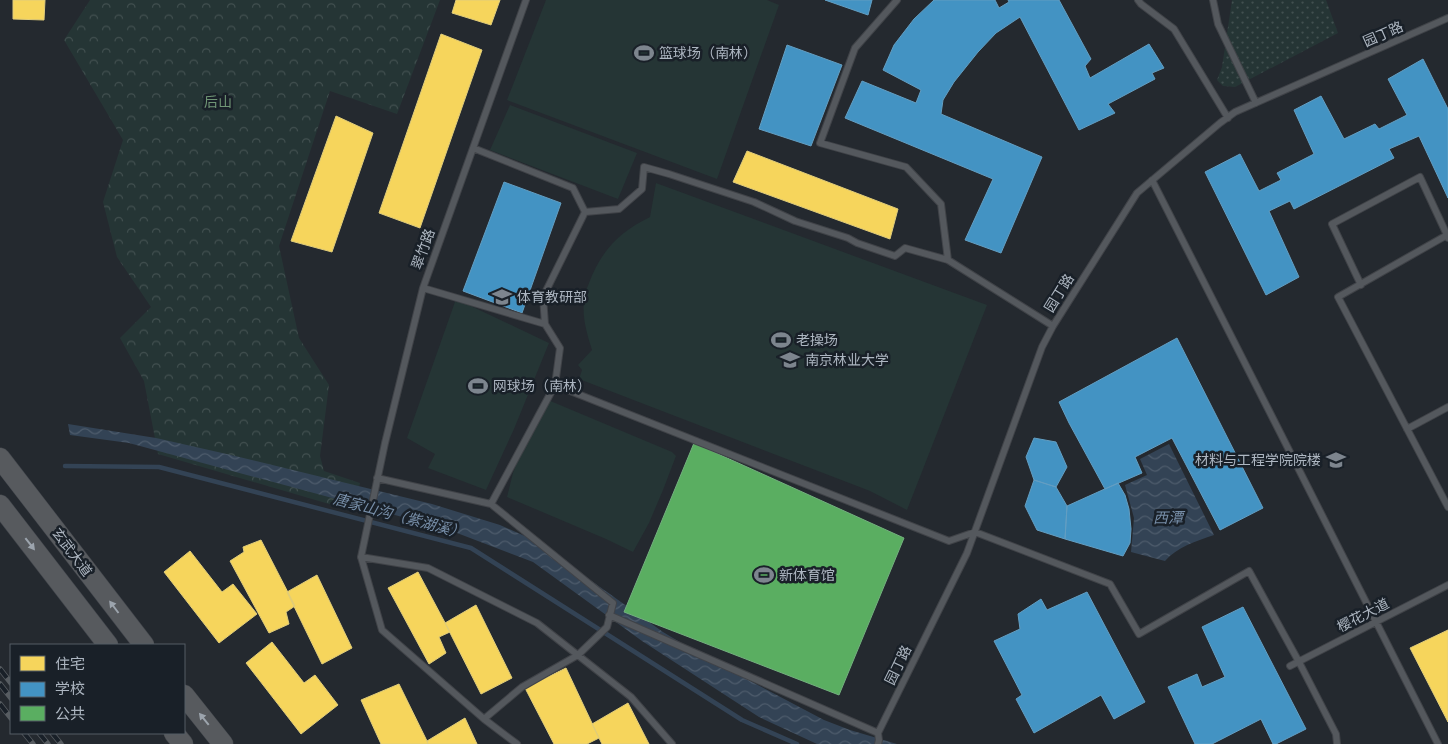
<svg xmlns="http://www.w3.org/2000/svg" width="1448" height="744" font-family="Ubuntu,'Noto Sans SC',sans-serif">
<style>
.grass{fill:url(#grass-dots)}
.forest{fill:url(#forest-crowns)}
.pitch{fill:#253535}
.water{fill:url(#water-waves)}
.homes{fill:#f6d55c;stroke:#e0cc7a}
.schools{fill:#4393c3;stroke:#639ec2}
.public{fill:#5aae61;stroke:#73b07e}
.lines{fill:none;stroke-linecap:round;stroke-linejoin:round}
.stream{stroke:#334355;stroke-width:4.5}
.service-casing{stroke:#404348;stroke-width:8}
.trunk-casing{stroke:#41454b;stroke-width:21}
.service{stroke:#54585d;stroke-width:6}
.trunk{stroke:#575a5e;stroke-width:20}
.rail-casing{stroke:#575c61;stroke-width:5.5}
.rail{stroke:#192028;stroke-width:4;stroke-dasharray:11;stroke-linecap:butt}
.oneway{fill:#9ca4ad}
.labels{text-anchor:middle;stroke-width:5;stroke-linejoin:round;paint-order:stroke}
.street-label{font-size:14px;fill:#adb6c1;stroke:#192028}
.poi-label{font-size:14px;fill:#adb6c1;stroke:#192028;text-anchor:start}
.park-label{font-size:14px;fill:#6f9575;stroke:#192028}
.water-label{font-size:15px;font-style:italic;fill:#778ea8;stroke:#192028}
</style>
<defs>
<pattern id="grass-dots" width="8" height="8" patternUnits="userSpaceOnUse" patternTransform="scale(1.25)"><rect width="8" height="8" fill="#253535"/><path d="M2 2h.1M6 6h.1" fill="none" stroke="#425050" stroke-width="1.8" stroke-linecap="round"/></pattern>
<pattern id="forest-crowns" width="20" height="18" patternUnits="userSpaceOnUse" patternTransform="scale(1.25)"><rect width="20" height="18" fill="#253535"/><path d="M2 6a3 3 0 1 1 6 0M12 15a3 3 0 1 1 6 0" fill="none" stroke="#425050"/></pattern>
<pattern id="water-waves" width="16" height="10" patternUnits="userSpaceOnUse" patternTransform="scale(1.25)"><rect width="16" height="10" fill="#334355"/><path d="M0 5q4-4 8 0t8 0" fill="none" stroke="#4e5c6c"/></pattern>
</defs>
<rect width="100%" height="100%" fill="#24292f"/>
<path class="grass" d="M 1232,0 L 1326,0 L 1338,33 L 1235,87 L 1223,86 L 1217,80 L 1222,67 Z"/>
<path class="forest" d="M 90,0 L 440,0 L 397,114 L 330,91 L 279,246 L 299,338 L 329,385 L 320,456 L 324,471 L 360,483 L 353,511 L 158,454 L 144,381 L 120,338 L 151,307 L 117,257 L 103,202 L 123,140 L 64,40 Z"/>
<path class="pitch" d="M 546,0 L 767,0 L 779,5 L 717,179 L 507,100 Z
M 510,105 L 637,153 L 618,199 L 490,150 Z
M 656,183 L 987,305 L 907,510 L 870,491 L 579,379 L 582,370 L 578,365 L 592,350 C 587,334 582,318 584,301 C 584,295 587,288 589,283 C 601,251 619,232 650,217 Z
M 456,299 L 549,343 L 514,429 L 486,490 L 428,468 L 435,454 L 407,438 Z
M 548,400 L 672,452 L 676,456 L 663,490 L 649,523 L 633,552 L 606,539 L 507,497 L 513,473 L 523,445 Z"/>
<path class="water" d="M 68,424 L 156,438 L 231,455 L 432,504 L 500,525 L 547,546 L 586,577 L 663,632 L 703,656 L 824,720 L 850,730 L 897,744 L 817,744 L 759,717 L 642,641 L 533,562 L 423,520 L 406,518 L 129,443 L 70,435 Z
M 1169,444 L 1214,535 C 1196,541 1177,547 1165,561 L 1131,552 L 1134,518 L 1125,485 L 1147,475 L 1140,459 Z"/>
<path class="homes" d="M 13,0 L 45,0 L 44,20 L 13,19 Z
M 456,0 L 500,0 L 491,25 L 452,13 Z
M 441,34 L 482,50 L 420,228 L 379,213 Z
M 336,116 L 373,133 L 332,252 L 291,241 Z
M 747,151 L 898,209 L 890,239 L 733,182 Z
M 261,540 L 295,606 L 286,612 L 289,624 L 269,633 L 230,561 L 244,552 L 243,547 Z
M 190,551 L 222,592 L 233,584 L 257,614 L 219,643 L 164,572 Z
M 418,572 L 450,632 L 439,637 L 446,653 L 429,664 L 388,588 Z
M 317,575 L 352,648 L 322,664 L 287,592 Z
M 476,605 L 512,678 L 481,694 L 445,623 Z
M 1448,630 L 1448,722 L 1410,648 Z
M 272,642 L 304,683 L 315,675 L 338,705 L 301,734 L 246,663 Z
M 566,668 L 599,738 L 587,744 L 554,744 L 525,688 Z
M 399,684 L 427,741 L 428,744 L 381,744 L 361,700 Z
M 628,703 L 649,744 L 602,744 L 592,724 Z
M 465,718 L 477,744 L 428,744 L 427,741 Z"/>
<path class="schools" d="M 825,0 L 872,0 L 868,15 Z
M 934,0 L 995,0 L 999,8 L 1009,2 L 1008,0 L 1059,0 L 1091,59 L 1085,66 L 1090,78 L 1149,44 L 1164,68 L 1152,73 L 1155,79 L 1108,104 L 1115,113 L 1079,130 L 1020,17 L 996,33 L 978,52 L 954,82 L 943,100 L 941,114 L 1042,157 L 1001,253 L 965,240 L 993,179 L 845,118 L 862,81 L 916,103 L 921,90 L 883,70 L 894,45 L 914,19 Z
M 787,45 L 842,65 L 811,146 L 759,129 Z
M 1423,59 L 1448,109 L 1448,198 L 1419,136 L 1389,149 L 1394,158 L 1294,209 L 1290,201 L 1269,211 L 1299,277 L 1266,295 L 1205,172 L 1240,154 L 1259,191 L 1281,180 L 1277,173 L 1314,154 L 1294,110 L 1321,96 L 1344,139 L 1375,124 L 1379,129 L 1407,115 L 1388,79 Z
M 504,182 L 561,203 L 522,313 L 463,291 Z
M 1177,338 L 1263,508 L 1220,530 L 1172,438 L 1135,457 L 1142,473 L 1105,489 L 1069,423 L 1059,402 Z
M 1034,438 L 1056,442 L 1067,467 L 1056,487 L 1034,480 L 1026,457 Z
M 1034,480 L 1056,487 L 1067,506 L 1065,539 L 1037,530 L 1025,506 Z
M 1118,483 L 1125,495 L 1129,509 L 1131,529 L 1130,543 L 1123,556 L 1065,539 L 1067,506 Z
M 1087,592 L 1145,702 L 1114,719 L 1101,695 L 1034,733 L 1016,699 L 1022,695 L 994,641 L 1020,629 L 1018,614 L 1041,599 L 1047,610 Z
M 1243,607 L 1306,729 L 1276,744 L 1273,744 L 1261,719 L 1212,744 L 1195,744 L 1168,687 L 1197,674 L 1202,687 L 1225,677 L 1202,627 Z"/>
<path class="public" d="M 694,443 L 904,538 L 839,695 L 624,612 Z"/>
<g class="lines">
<path class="stream" d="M 65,466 L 159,467 L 471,548 L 742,720 L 797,744"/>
<defs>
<path id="service" d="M 526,0 L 423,288 L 385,443 L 361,557 L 428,568 L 537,623 L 631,697 L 672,744
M 897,0 L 855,48 L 820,143 L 906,167 L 941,204 L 948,260 L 1053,326
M 1138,0 L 1141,4 L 1174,29 L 1228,118
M 1213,0 L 1218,24 L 1256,103
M 473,148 L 573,188 L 585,212
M 1152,180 L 1438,744
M 1448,238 L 1447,235 L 1338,297 L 1448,507
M 1361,285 L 1332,224 L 1420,177 L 1447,235 L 1448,235
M 423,288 L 545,324
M 555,385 L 560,348 L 545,324 L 543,297 L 585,212 L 619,209 L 642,189 L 644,167 L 669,174 L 754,202 L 795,221 L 848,238 L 857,243 L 895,256 L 905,248 L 948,260
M 1407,429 L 1448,407
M 377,478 L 491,504
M 361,557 L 382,630 L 484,719 L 517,744
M 609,615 L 878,733
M 1290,666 L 1448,585
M 484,719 L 522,687 L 578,655 L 607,627 L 613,603 L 491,504 L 555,385 L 949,541 L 975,532 L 1110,584 L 1139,634 L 1249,571 L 1299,662 L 1336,734 L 1337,744
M 878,744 L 879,740 L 878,733 L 967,553 L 1042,347 L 1053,326 L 1137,193 L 1220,123 L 1235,112 L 1448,18"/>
<path id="trunk" d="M 0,458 L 144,645
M 0,505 L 108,645
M 184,695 L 223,744
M 174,733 L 183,744"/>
</defs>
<use href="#service" class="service-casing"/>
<use href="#trunk" class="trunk-casing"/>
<use href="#service" class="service"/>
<use href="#trunk" class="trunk"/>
<defs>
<path id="rail" d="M 0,669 L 11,683
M 0,684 L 11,698
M 0,704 L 11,718
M 24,733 L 33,744
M 39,733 L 48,744
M 52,733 L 61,744"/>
</defs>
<use href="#rail" class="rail-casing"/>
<use href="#rail" class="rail"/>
</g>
<defs><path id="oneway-solid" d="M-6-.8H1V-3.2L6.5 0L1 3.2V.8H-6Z" transform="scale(1.25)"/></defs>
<g class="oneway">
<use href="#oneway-solid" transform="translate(30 544) rotate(52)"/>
<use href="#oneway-solid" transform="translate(114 607) rotate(-127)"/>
<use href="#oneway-solid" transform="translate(204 719) rotate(-129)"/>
</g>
<defs>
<symbol id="stadium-bare" viewBox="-9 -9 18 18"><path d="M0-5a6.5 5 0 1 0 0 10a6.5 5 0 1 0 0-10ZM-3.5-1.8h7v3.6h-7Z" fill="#7d858e" stroke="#192028" stroke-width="2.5" paint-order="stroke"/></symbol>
<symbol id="university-bare" viewBox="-9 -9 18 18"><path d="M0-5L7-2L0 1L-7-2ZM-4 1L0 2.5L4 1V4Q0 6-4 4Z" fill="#7d858e" stroke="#192028" stroke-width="2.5" paint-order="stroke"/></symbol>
</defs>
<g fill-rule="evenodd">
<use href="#stadium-bare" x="630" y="39" width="28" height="28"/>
<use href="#university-bare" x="488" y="283" width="28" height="28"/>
<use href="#stadium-bare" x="767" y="326" width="28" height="28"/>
<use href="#university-bare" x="776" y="346" width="28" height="28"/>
<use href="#stadium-bare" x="464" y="372" width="28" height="28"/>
<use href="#university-bare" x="1322" y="446" width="28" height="28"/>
<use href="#stadium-bare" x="750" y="561" width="28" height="28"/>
</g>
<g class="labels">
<g class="street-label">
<text transform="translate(1383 34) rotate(-24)" y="5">园丁路</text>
<text transform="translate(423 249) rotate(-70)" y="5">翠竹路</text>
<text transform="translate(1059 293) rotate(-58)" y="5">园丁路</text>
<text transform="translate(72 552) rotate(53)" y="5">玄武大道</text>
<text transform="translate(1363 615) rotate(-27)" y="5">樱花大道</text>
<text transform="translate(898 665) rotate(-64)" y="5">园丁路</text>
</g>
<g class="poi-label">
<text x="659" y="58">篮球场（南林）</text>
<text x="517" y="302">体育教研部</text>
<text x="796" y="345">老操场</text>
<text x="805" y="365">南京林业大学</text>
<text x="493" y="391">网球场（南林）</text>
<text x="1321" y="465" text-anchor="end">材料与工程学院院楼</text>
<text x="779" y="580">新体育馆</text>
</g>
<g class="park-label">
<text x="218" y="107">后山</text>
</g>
<g class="water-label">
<text transform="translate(399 516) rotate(15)" y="5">唐家山沟（紫湖溪）</text>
<text x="1168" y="523">西潭</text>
</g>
</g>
<rect x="10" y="644" width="175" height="90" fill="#192028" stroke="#545c65"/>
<rect x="20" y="656" width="25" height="15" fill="#f6d55c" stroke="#545c65"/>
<text x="55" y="669" font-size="15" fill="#adb6c1">住宅</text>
<rect x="20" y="682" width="25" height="15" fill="#4393c3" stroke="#545c65"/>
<text x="55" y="694" font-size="15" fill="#adb6c1">学校</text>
<rect x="20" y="706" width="25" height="15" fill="#5aae61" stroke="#545c65"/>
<text x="55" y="719" font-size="15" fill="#adb6c1">公共</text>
</svg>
